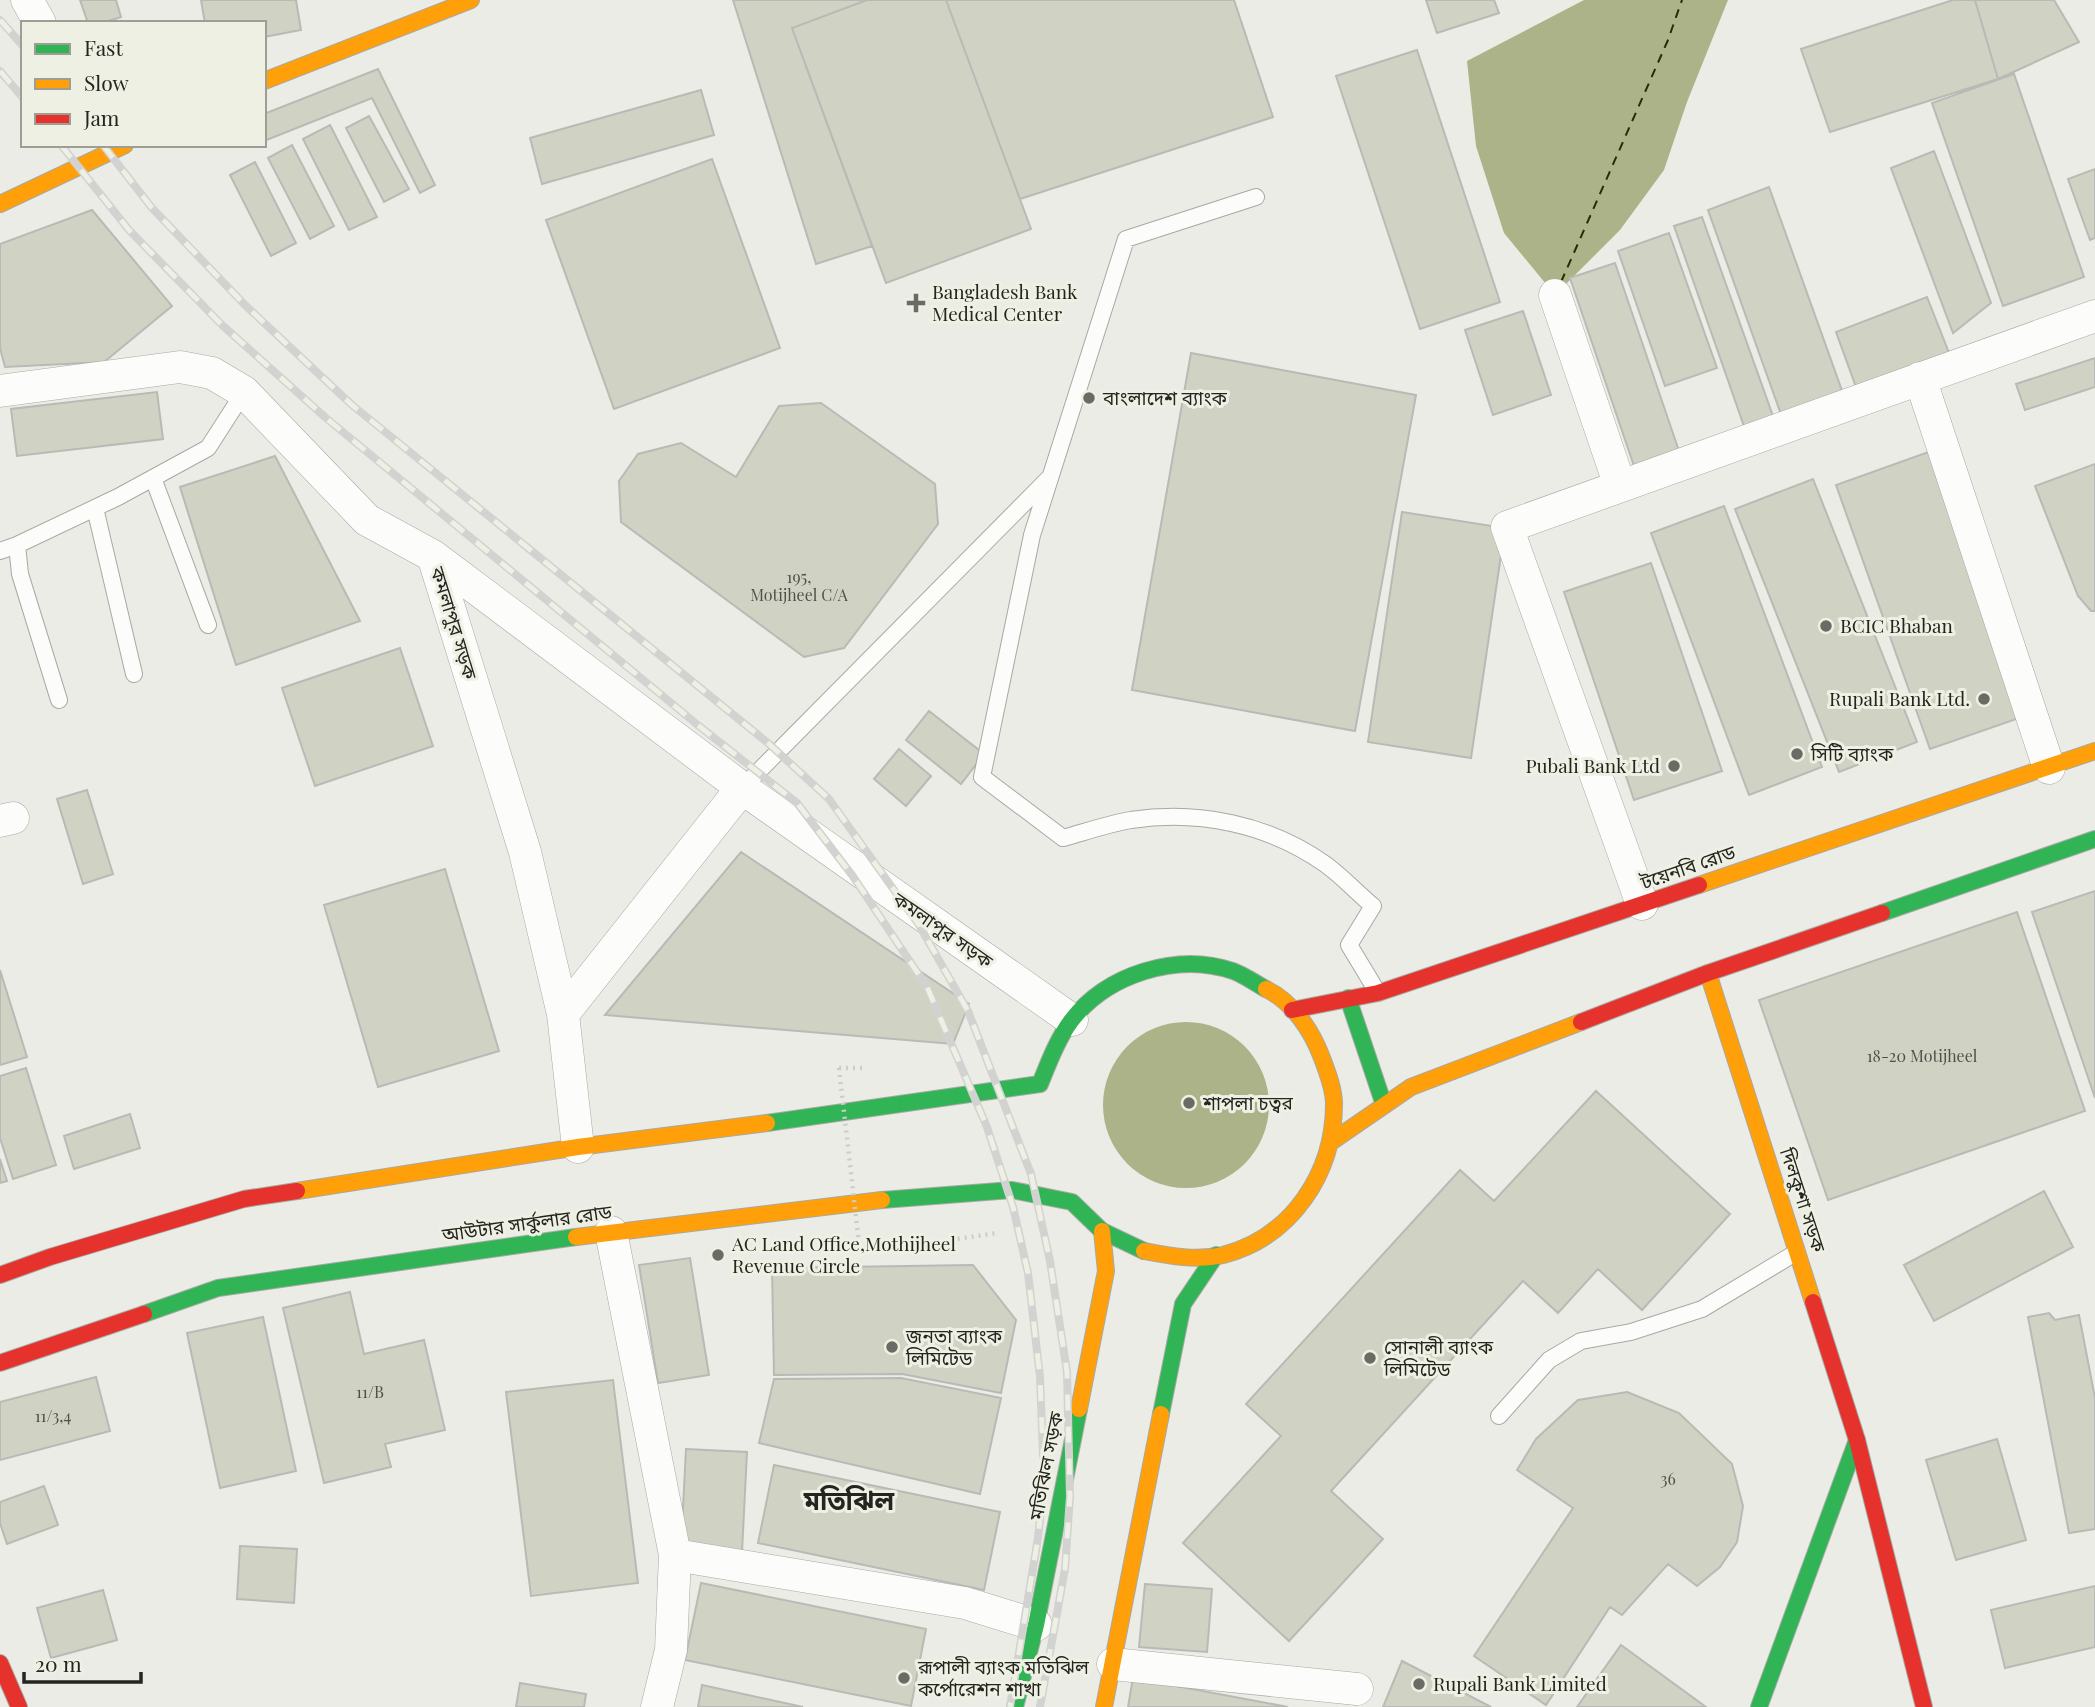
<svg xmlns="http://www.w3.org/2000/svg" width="2095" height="1707" font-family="'Playfair Display','Noto Sans Bengali',serif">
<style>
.water{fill:#adb388}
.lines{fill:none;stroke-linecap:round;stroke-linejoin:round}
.ferry{stroke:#282d00;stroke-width:2;stroke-dasharray:9 7;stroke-linecap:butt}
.building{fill:#d0d3c3;stroke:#b9bab5;stroke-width:2}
.lane-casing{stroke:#a8a9a3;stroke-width:18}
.street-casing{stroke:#a8a9a3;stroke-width:33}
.fast-casing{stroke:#a8a9a3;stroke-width:18}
.slow-casing{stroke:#a8a9a3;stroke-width:18}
.jam-casing{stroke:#a8a9a3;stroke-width:18}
.path{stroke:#cccdca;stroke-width:4.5;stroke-dasharray:2 5;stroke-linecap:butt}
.lane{stroke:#fcfcfb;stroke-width:16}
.street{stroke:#fcfcfb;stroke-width:32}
.fast{stroke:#30b455;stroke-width:16}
.slow{stroke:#ff9f0a;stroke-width:16}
.jam{stroke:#e5322d;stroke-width:16}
.rail-casing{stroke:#d2d2d1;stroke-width:8}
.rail{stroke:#edf0e2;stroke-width:5;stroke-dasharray:16;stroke-linecap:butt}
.path-bridge{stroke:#cccdca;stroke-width:4.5;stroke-dasharray:2 5;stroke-linecap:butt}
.poi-dot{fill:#6a6b65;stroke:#edf0e2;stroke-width:2.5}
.labels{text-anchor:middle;stroke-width:6;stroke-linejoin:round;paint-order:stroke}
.number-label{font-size:16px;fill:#4f5049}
.poi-label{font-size:19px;fill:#242520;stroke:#edf0e2;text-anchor:start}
.street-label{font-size:19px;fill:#242520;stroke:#edf0e2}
.district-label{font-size:26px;font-weight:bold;fill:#242520;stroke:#edf0e2}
</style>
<rect width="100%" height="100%" fill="#ebece6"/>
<path class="water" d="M 1584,0 L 1728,0 L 1687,102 L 1664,170 L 1620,230 L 1555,295 L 1504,233 L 1476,146 L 1467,61 Z
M1103 1105a83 83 0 1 1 166 0a83 83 0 1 1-166 0Z"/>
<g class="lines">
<path class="ferry" d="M 1561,282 L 1668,40 L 1682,0"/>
</g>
<path class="building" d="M 80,0 L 116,0 L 121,17 L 102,23 L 88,23 Z
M 201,0 L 296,0 L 301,30 L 264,37 L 264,23 L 205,23 Z
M 733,0 L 867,0 L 792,28 L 872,246 L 816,264 Z
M 867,0 L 946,0 L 1031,229 L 886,283 L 792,28 Z
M 946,0 L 1234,0 L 1273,117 L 1020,199 Z
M 1426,0 L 1494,0 L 1499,13 L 1437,33 Z
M 1953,0 L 1975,0 L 1998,79 L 1830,132 L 1801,49 Z
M 1975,0 L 2054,0 L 2079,42 L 1998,79 Z
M 1417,50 L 1500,302 L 1420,329 L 1336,76 Z
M 378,69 L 435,185 L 420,193 L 372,98 L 264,141 L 264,114 Z
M 2014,74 L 2084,277 L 2003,306 L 1932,103 Z
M 701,90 L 714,135 L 542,184 L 530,138 Z
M 369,116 L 409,189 L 384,202 L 346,128 Z
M 330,125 L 377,217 L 349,230 L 303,139 Z
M 292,145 L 334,226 L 310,239 L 268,158 Z
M 1934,151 L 1991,303 L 1953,333 L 1891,168 Z
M 712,159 L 780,348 L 614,409 L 546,220 Z
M 255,162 L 296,243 L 271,256 L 230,175 Z
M 2095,169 L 2095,238 L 2090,240 L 2068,179 Z
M 1769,187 L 1845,399 L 1783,420 L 1708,210 Z
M 92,210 L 172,306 L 104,362 L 5,367 L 0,348 L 0,244 Z
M 1702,217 L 1774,419 L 1745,429 L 1674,226 Z
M 1669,233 L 1717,368 L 1665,386 L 1618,251 Z
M 1615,263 L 1679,451 L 1634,466 L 1570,278 Z
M 1927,297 L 1953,363 L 1860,398 L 1836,332 Z
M 1523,311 L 1551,395 L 1493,415 L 1465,330 Z
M 1191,353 L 1416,395 L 1355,731 L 1132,690 Z
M 2095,358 L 2095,387 L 2025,410 L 2016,384 Z
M 157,392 L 163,439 L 17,456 L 11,409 Z
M 821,403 L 935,484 L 938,524 L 844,648 L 804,657 L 621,522 L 619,481 L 638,454 L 681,443 L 736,477 L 779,406 Z
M 1934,450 L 2028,715 L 1930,749 L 1836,485 Z
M 275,456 L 360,621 L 236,665 L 180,487 Z
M 2095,464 L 2095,611 L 2091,611 L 2078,596 L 2035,486 Z
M 1813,479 L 1917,742 L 1839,772 L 1735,509 Z
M 1724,506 L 1822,767 L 1749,795 L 1651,533 Z
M 1402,512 L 1505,528 L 1471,758 L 1368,742 Z
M 1651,563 L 1722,771 L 1634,800 L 1564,592 Z
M 400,648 L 433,746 L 315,786 L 282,688 Z
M 929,711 L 984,754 L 961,784 L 906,740 Z
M 899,749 L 931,776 L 906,806 L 874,779 Z
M 87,790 L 113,874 L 83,884 L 57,799 Z
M 741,852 L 969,1004 L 953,1044 L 605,1015 Z
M 445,869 L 499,1051 L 378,1087 L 324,905 Z
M 2095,891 L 2095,1098 L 2032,912 Z
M 2017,912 L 2085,1111 L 1828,1200 L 1759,1000 Z
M 0,970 L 27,1057 L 0,1065 Z
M 26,1068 L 56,1165 L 13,1179 L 0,1138 L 0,1076 Z
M 1596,1091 L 1730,1214 L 1642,1310 L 1598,1269 L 1558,1313 L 1523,1281 L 1331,1491 L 1383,1539 L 1289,1641 L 1183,1543 L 1281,1436 L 1246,1404 L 1460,1170 L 1494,1201 Z
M 130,1114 L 140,1148 L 74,1169 L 64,1136 Z
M 0,1159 L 7,1181 L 0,1183 Z
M 2044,1191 L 2073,1247 L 1934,1321 L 1904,1265 Z
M 690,1258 L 709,1375 L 658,1383 L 639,1265 Z
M 973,1265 L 1016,1320 L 1001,1393 L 902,1374 L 774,1375 L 772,1268 Z
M 350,1292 L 364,1354 L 424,1340 L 445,1430 L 385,1444 L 391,1467 L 324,1483 L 283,1308 Z
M 2049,1313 L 2055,1320 L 2079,1315 L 2095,1398 L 2095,1529 L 2069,1533 L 2028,1317 Z
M 263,1317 L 296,1471 L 220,1488 L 187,1333 Z
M 96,1377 L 110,1431 L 0,1460 L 0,1402 Z
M 901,1378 L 1001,1398 L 980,1494 L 759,1443 L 774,1379 Z
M 613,1380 L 638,1583 L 531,1596 L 506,1392 Z
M 1627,1392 L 1679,1413 L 1732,1464 L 1743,1506 L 1737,1542 L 1720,1567 L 1697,1586 L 1668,1564 L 1622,1615 L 1610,1607 L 1546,1705 L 1474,1656 L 1573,1508 L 1517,1470 L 1536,1439 L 1578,1400 Z
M 1997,1439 L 2026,1540 L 1956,1560 L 1926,1460 Z
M 686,1449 L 747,1452 L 742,1552 L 681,1549 Z
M 774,1465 L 1000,1512 L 984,1590 L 758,1543 Z
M 44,1486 L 58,1525 L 7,1544 L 0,1523 L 0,1502 Z
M 240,1546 L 297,1549 L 294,1603 L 237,1599 Z
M 701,1583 L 926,1629 L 911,1706 L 685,1660 Z
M 1145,1584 L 1212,1589 L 1207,1652 L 1139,1647 Z
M 2095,1586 L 2095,1647 L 2005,1668 L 1991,1610 Z
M 103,1590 L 117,1640 L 51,1658 L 37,1608 Z
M 1621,1645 L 1706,1707 L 1577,1707 Z
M 1402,1661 L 1491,1707 L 1383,1707 Z
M 1133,1678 L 1288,1707 L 1128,1707 Z
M 520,1683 L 586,1694 L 584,1707 L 516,1707 Z
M 702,1685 L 803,1707 L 698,1707 Z"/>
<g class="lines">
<defs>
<path id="lane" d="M 1256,197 L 1126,239 L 1032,535 L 982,777 L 1063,838 C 1085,832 1108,824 1131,820 C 1199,810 1268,824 1325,864 C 1342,876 1357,893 1373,906 L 1349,945 L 1378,993
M 153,478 L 208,625
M 95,508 L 134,674
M 17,545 L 20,574 L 59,700
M 0,551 L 17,545 L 118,497 L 208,448 L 244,392
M 742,788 L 1048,479
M 1499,1416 L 1549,1360 L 1581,1341 L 1631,1332 L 1702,1309 L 1797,1252"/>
<path id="street" d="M 27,0 L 40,23
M 1555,295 L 1620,486
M 1920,378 L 2049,768
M 0,391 L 180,367 L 212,373 L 244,392 L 367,520 L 433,556 L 525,852 L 563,1014
M 433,556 L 742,788 L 1072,1020
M 0,821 L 13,818
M 1642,904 L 1507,527 L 2095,316
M 578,1147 L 563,1014 L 742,788
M 611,1232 L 675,1555 L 671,1650 L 657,1707
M 675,1555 L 965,1603 L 1036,1625
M 1113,1664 L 1357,1689"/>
<path id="fast" d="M 1882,913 L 2095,839
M 1348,998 L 1384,1105
M 767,1123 L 1040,1084 C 1049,1062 1057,1040 1071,1021 C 1107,974 1177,952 1233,971 C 1244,975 1255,983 1266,989
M 882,1200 L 1012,1190 L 1072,1202 L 1102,1231 L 1144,1251
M 144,1314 L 218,1288 L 576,1237
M 1161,1414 L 1183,1304 L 1216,1255
M 1015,1707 L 1036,1625 L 1079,1409
M 1759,1707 L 1857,1440"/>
<path id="slow" d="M 264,81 L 471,0
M 0,204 L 125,145
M 1699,885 L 2095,751
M 1708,973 L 1813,1302
M 1331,1142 L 1411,1087 L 1581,1022
M 297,1191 L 578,1147 L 767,1123
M 576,1237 L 882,1200
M 1144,1251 C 1170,1256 1197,1261 1223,1255 C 1292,1237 1334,1173 1334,1104 C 1334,1089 1327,1071 1322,1058 C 1312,1031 1293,1002 1266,989
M 1079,1409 L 1106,1271 L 1102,1231
M 1104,1707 L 1161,1414"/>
<path id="jam" d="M 1292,1010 L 1378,993 L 1699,885
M 1581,1022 L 1708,973 L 1882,913
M 0,1275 L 50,1257 L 244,1199 L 297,1191
M 1813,1302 L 1857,1440 L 1924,1707
M 0,1363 L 144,1314
M 0,1663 L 19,1707"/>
</defs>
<use href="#lane" class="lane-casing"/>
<use href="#street" class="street-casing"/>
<use href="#fast" class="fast-casing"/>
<use href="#slow" class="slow-casing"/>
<use href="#jam" class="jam-casing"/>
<path class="path" d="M 839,1068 L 863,1068
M 881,1243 L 937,1242 L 997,1233"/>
<use href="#lane" class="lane"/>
<use href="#street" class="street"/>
<use href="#fast" class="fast"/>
<use href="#slow" class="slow"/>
<use href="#jam" class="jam"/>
<defs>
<path id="rail" d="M 0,20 L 23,46
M 0,71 L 23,98
M 61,145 L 129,230 L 222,325 L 326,418 L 699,726 L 797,803 L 852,875 L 927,987 L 987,1127 L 1013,1207 L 1028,1273 L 1040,1377 L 1044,1480 L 1038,1538 L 1010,1707
M 103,145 L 152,208 L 245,305 L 352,405 L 768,743 L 829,799 L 919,925 L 968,1011 L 1031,1174 L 1050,1261 L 1067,1372 L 1070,1496 L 1065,1569 L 1040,1707"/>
</defs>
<use href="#rail" class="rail-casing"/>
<use href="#rail" class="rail"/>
<path class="path-bridge" d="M 839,1068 L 859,1243"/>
</g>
<g class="poi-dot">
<path d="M912.5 292.5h7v7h7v7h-7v7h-7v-7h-7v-7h7z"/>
<circle cx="1089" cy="398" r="7"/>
<circle cx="1826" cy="626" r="7"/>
<circle cx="1984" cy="699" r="7"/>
<circle cx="1797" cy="754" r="7"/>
<circle cx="1674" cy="766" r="7"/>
<circle cx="1189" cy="1103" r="7"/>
<circle cx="718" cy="1255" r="7"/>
<circle cx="892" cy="1347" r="7"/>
<circle cx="1370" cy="1358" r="7"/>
<circle cx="904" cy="1678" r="7"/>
<circle cx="1419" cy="1684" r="7"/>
</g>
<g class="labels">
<g class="number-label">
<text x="799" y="583">195,<tspan x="799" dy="18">Motijheel C/A</tspan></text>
<text x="1922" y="1062">18-20 Motijheel</text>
<text x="370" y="1398">11/B</text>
<text x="53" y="1422">11/3,4</text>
<text x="1668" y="1485">36</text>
</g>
<g class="poi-label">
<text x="932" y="299">Bangladesh Bank<tspan x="932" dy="22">Medical Center</tspan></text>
<text x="1103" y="405">বাংলাদেশ ব্যাংক</text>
<text x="1840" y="633">BCIC Bhaban</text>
<text x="1970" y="706" text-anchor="end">Rupali Bank Ltd.</text>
<text x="1811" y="761">সিটি ব্যাংক</text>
<text x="1660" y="773" text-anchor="end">Pubali Bank Ltd</text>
<text x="1203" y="1110">শাপলা চত্বর</text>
<text x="732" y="1251">AC Land Office,Mothijheel<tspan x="732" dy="22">Revenue Circle</tspan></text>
<text x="906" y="1343">জনতা ব্যাংক<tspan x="906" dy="22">লিমিটেড</tspan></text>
<text x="1384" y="1354">সোনালী ব্যাংক<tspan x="1384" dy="22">লিমিটেড</tspan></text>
<text x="918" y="1674">রূপালী ব্যাংক মতিঝিল<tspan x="918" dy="22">কর্পোরেশন শাখা</tspan></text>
<text x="1433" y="1691">Rupali Bank Limited</text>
</g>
<g class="street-label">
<text transform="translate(454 623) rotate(73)" y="7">কমলাপুর সড়ক</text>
<text transform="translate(1688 867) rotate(-19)" y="7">টয়েনবি রোড</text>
<text transform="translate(943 930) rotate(35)" y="7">কমলাপুর সড়ক</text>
<text transform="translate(1803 1200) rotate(72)" y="7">দিলকুশা সড়ক</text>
<text transform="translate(527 1223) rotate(-8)" y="7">আউটার সার্কুলার রোড</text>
<text transform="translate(1046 1466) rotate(-79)" y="7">মতিঝিল সড়ক</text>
</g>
<g class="district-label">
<text x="849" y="1510">মতিঝিল</text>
</g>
</g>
<rect x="21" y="21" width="245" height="126" fill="#edf0e2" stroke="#9d9f94" stroke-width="2"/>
<rect x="35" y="44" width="35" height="10" fill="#30b455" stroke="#9d9f94" stroke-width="2"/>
<text x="84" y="56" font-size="21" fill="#242520">Fast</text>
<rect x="35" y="79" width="35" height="10" fill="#ff9f0a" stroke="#9d9f94" stroke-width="2"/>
<text x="84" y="91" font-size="21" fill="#242520">Slow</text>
<rect x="35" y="114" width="35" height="10" fill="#e5322d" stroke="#9d9f94" stroke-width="2"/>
<text x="84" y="126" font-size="21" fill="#242520">Jam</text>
<path d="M24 1672v10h117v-10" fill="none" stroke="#242520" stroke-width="3.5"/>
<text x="35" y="1672" font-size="21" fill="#242520" stroke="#edf0e2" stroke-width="5" paint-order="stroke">20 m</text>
</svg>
